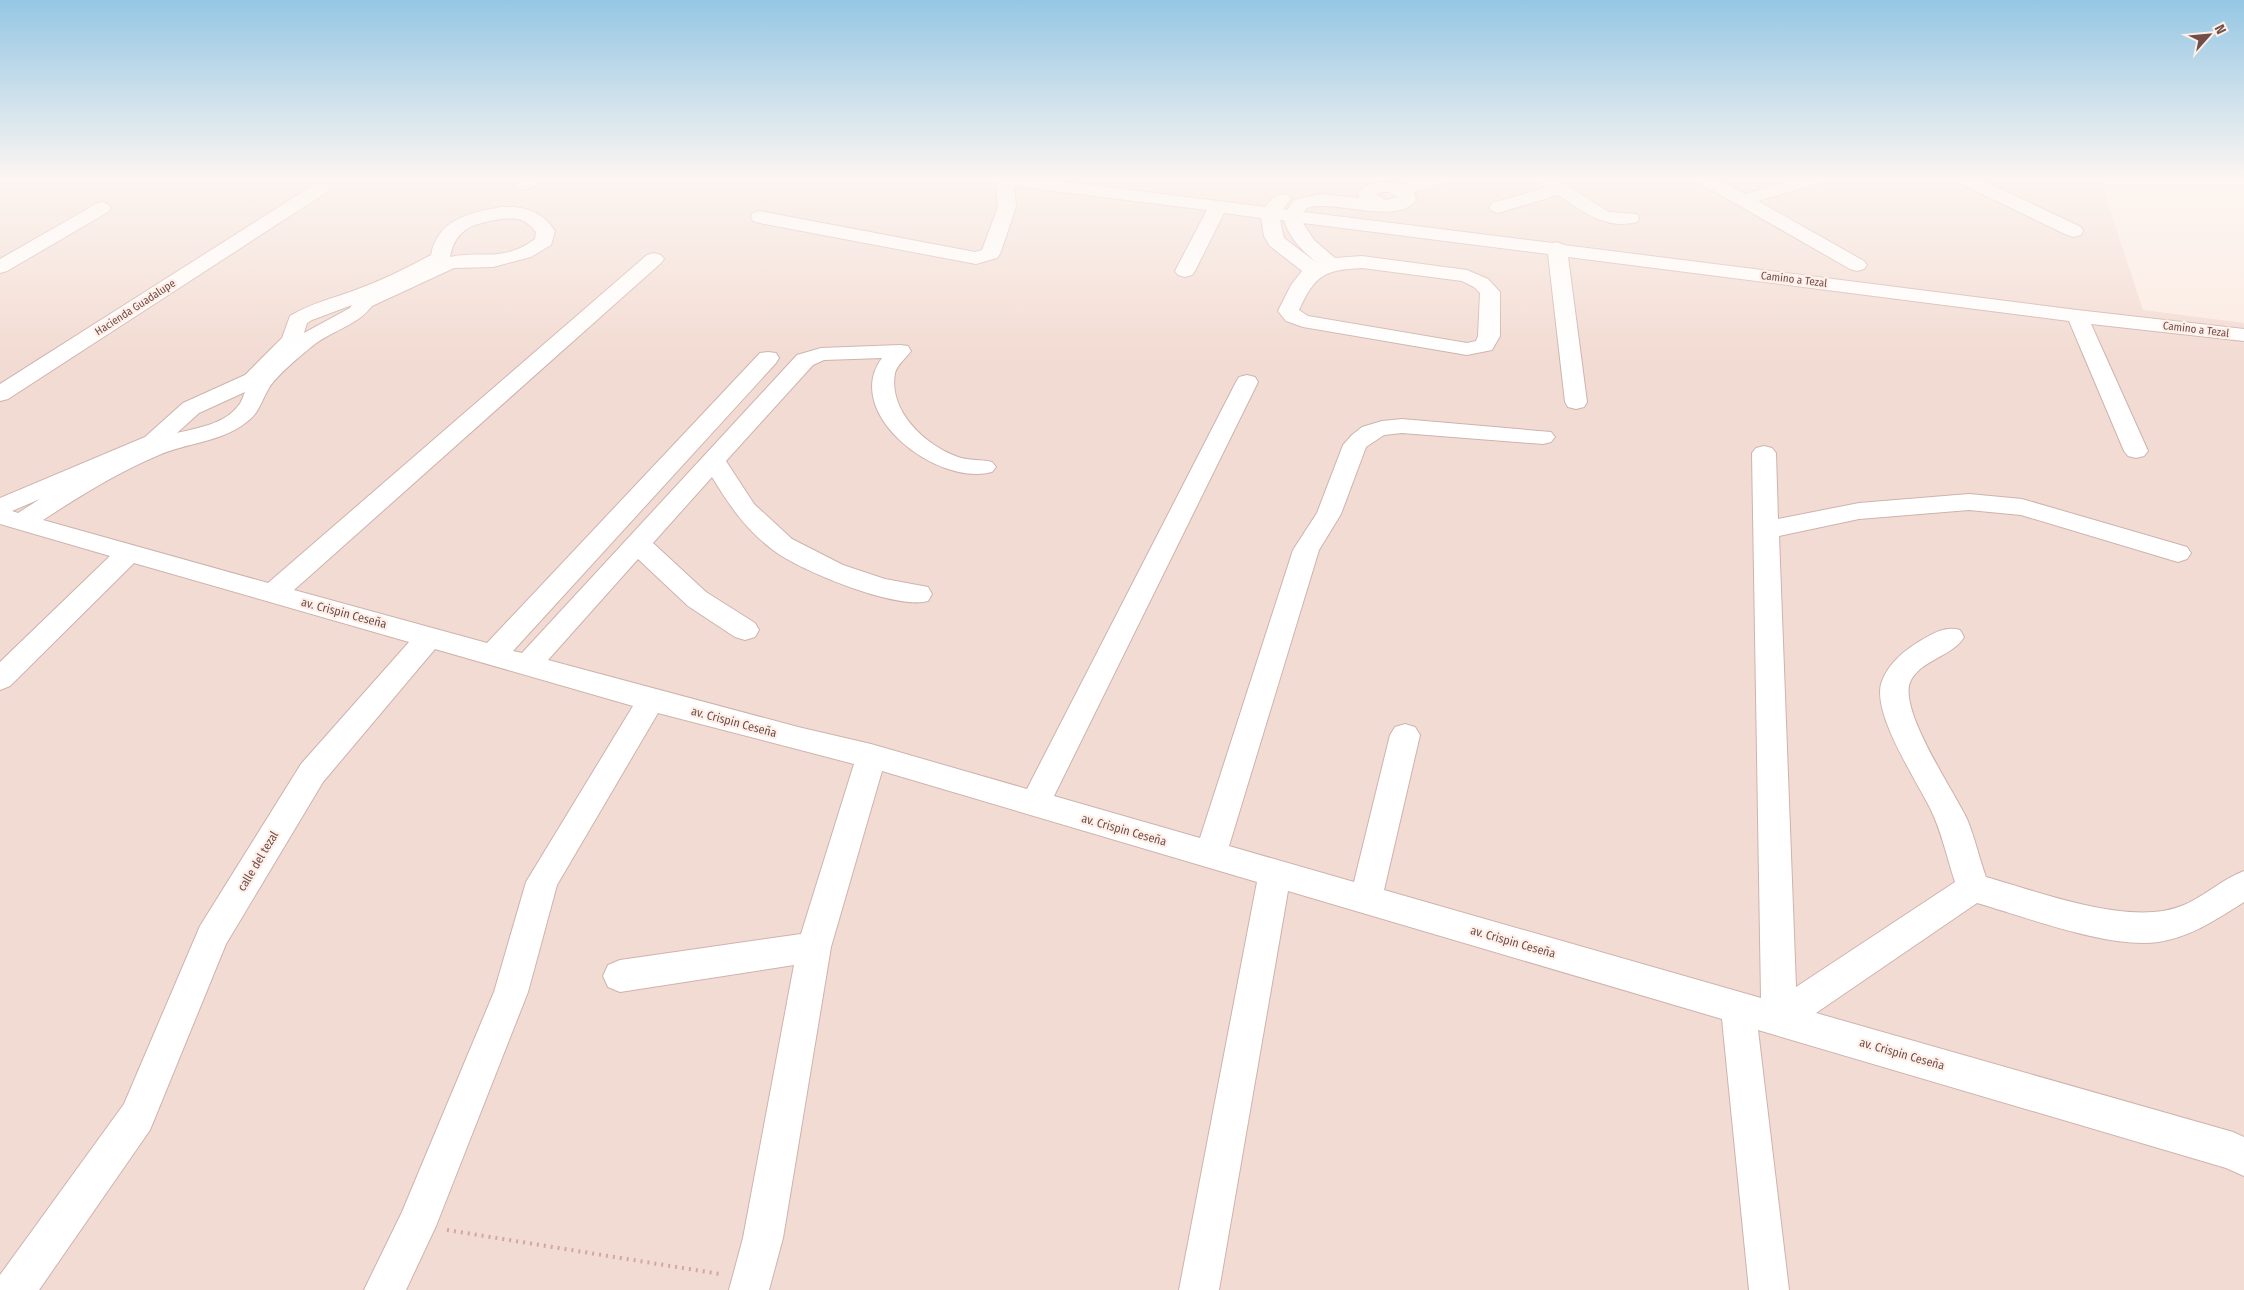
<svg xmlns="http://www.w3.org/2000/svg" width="2244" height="1290" font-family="'Fira Sans Condensed',sans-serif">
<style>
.residential{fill:#f2dbd2}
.building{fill:#efc3bc;stroke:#e1a59d}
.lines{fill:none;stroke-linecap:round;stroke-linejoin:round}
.minor-casing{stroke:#ceb3ad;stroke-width:2}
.path{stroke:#d3a69f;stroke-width:4;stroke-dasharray:2 5;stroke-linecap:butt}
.minor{fill:#fff;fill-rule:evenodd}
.labels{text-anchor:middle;stroke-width:4.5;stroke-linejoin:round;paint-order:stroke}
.far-street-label{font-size:11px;fill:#714e4a;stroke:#fef0e9}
.street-label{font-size:12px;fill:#714e4a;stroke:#fef0e9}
</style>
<rect width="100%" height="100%" fill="#fbebe3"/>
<path class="residential" d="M 0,177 L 2099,177 L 2143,310 L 2244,323 L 2244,1290 L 0,1290 Z"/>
<path class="building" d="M 1360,177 L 1391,177 L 1393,178 L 1369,184 Z"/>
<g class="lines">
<defs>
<path id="minor" d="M 524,177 L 544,177 C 538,186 528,191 518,189 L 515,185 Z
M 978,177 L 1027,177 L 1265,207 C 1273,198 1276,192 1288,195 L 1291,199 L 1283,209 L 1287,210 L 1294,200 L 1320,194 L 1359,198 L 1358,194 L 1365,186 L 1381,181 L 1401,184 L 1428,177 L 1455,177 L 1452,181 L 1414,192 L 1416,200 C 1398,226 1334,199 1307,208 L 1304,212 L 1553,243 L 1557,242 L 1564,245 L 2077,310 L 2244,329 L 2244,341 L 2091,324 L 2148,451 L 2144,456 L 2136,458 L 2128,456 L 2124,451 L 2069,321 L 1568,257 L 1587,402 L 1584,407 L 1576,409 L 1568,407 L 1565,402 L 1548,254 L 1303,223 L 1314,240 L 1335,258 L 1362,256 L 1467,270 L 1488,279 L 1500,292 L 1500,336 L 1492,350 L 1467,355 L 1303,327 L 1286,321 L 1278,311 L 1291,285 L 1302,271 L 1270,246 L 1264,236 L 1261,218 L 1224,213 L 1195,271 L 1192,275 L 1185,277 L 1178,275 L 1175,271 L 1207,210 L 1014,186 L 1016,207 L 1000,254 L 997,258 L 976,264 L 760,223 L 753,221 L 751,217 L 753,213 L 760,211 L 975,252 L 982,250 L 998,207 L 996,183 L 981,181 ZM 1381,192 L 1389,192 L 1398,197 L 1386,200 L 1376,195 ZM 1280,220 L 1284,220 C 1289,238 1303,251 1317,263 L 1284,238 ZM 1362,268 L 1462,281 L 1474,287 L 1480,293 L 1478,336 L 1476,341 L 1467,343 L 1308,316 L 1299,310 C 1315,275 1324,270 1362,268 Z
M 1532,177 L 1553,177 L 1609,212 L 1637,214 L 1639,218 L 1637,222 C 1604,230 1583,211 1558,195 L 1498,213 L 1492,211 L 1489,207 L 1492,203 L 1545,188 Z
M 1693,177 L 1714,177 L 1745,194 L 1803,177 L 1830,177 L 1827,181 L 1758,201 L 1864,261 L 1867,265 L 1864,269 L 1857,271 L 1850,269 L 1696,181 Z
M 1952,177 L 1975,177 L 2081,227 L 2083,231 L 2081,235 L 2074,237 L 2067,235 L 1955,181 Z
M 321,183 L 327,184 L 330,188 L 327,192 L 8,399 L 0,401 L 0,384 L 315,184 Z
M 102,202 L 108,204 L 111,208 L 108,212 L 7,271 L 0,273 L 0,259 L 96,204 Z
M 501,207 C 525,206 542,211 555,231 L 551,245 L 531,257 L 493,267 L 454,268 L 372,306 C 356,327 329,331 310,348 C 298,358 277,375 269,388 C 260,403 260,413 244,424 C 220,442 186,443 159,455 C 118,472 80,496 43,520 L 268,583 L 647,255 L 654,253 L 661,255 L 664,259 L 661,263 L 294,590 L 487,643 L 760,353 L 768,352 L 776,353 L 779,358 L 776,363 L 513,651 L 522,653 L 797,355 L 821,348 L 900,345 L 908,346 L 911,351 C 906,358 897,365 895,373 C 888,411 925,445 958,457 C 969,461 981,459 992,462 L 996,467 L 992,472 C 937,487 841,413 882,358 L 824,360 L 813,365 L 726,461 L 754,504 L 792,539 L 843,565 L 885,579 L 928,587 L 932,594 L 928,601 C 897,610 800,571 773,550 C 745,529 730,506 712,477 L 653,543 L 706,592 L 755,623 L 759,630 L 755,637 L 745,640 L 735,637 L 688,606 L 638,559 L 548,660 L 798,727 L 871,744 L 1027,789 L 1236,382 L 1239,377 L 1247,375 L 1255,377 L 1258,382 L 1054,796 L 1200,838 L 1293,550 L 1317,513 L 1343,445 L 1352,435 L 1362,427 L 1382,421 L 1402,419 L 1551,432 L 1555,437 L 1551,442 L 1543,444 L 1402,433 L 1384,435 L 1366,447 L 1341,514 L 1319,550 L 1229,846 L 1354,882 L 1390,735 L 1395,727 L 1405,724 L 1415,727 L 1420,735 L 1384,890 L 1761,998 L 1752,453 L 1756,448 L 1764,446 L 1772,448 L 1776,453 L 1778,519 L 1859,503 L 1969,494 L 2022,499 L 2187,547 L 2191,553 L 2187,559 L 2178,562 L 2021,515 L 1969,510 L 1859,519 L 1779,536 L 1796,987 L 1955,882 C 1947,858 1942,833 1931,810 C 1917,781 1873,716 1881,684 C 1886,667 1900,654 1915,644 C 1929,636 1943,625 1960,630 L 1964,637 C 1953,656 1923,659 1911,680 C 1896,707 1954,791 1967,819 C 1975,838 1979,858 1986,877 C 2040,892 2131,928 2184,905 C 2205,896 2222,879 2244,871 L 2244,902 C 2217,919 2191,937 2158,942 C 2109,949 2026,917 1977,903 L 1816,1013 L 2233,1132 L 2244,1137 L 2244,1176 L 2226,1168 L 1758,1030 L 1789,1290 L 1749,1290 L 1722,1019 L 1288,891 L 1219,1290 L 1179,1290 L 1257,882 L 882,771 L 831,947 L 783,1238 L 769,1290 L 729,1290 L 743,1238 L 794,965 L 620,992 L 608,987 L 603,976 L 608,965 L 620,960 L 801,934 L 854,764 L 658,713 L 557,885 L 528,992 L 436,1226 L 406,1290 L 364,1290 L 402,1212 L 494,992 L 526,882 L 633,706 L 435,649 L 323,782 L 226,944 L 150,1130 L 39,1290 L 0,1290 L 0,1275 L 124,1104 L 200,926 L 301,764 L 409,642 L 134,563 L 10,686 L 0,690 L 0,662 L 110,556 L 0,524 L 0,498 L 145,437 L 183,403 L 245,375 L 282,338 L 290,316 C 311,303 335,298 358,289 C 383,280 407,268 431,255 C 438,219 469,213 501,207 ZM 501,219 C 518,217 525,219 536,232 L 535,239 C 502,263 484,250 450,257 C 455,228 475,223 501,219 ZM 352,305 L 350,308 L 304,333 L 307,323 L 312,320 ZM 245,392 C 243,396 242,402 238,406 C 225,424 197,428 177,433 L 199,413 ZM 40,499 L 18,513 L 12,511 Z"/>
</defs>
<use href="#minor" class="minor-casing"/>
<path class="path" d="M 447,1230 L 720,1274"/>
<use href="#minor" class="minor"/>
</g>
<linearGradient id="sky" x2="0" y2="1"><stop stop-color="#95c7e4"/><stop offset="0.5" stop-color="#fdf6f2"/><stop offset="1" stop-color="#fdf6f2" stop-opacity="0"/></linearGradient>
<rect width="2244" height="357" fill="url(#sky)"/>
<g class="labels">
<g class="far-street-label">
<text transform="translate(1794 279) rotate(7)" y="4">Camino a Tezal</text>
<text transform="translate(135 307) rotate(-33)" y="4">Hacienda Guadalupe</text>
<text transform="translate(2196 329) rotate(7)" y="4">Camino a Tezal</text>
</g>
<g class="street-label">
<text transform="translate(344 613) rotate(15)" y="4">av. Crispin Ceseña</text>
<text transform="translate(734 722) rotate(15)" y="4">av. Crispin Ceseña</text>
<text transform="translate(1124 830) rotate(16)" y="4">av. Crispin Ceseña</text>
<text transform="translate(258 861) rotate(-59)" y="4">calle del tezal</text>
<text transform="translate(1513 942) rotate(16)" y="4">av. Crispin Ceseña</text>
<text transform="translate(1902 1054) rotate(16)" y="4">av. Crispin Ceseña</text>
</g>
</g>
<g transform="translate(2209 35) rotate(63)" stroke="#fef0e9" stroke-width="4" paint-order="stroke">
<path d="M0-4L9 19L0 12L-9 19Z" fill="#714e4a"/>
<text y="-8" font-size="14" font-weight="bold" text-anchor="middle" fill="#714e4a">N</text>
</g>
</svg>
